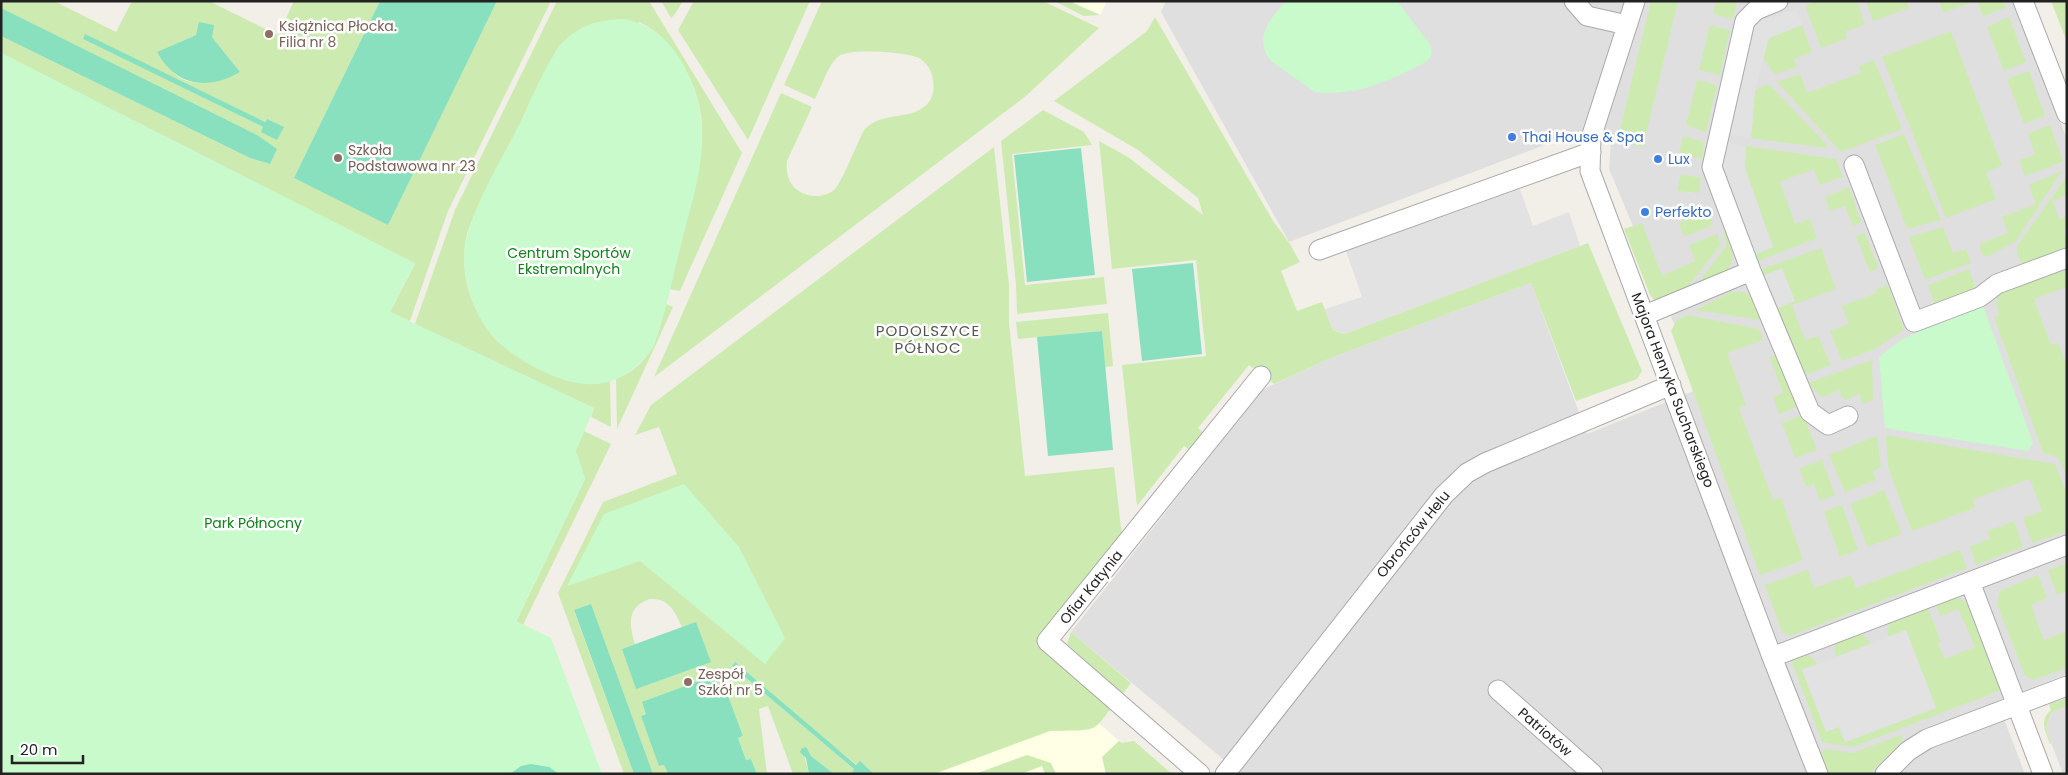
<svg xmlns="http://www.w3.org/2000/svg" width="2068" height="775" font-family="Poppins,sans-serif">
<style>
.residential{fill:#e0dfdf}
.education{fill:#ffffe5}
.grass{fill:#cdebb0;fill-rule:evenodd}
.park{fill:#c8facc}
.pitch{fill:#88e0be}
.parking{fill:#e2e2e2}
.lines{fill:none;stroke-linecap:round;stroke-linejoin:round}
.minor-casing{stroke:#a9a9a9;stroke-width:21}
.minor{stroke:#fff;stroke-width:19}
.education-dot{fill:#8d6e63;stroke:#fff;stroke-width:2}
.shop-dot{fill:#3f7fe0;stroke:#fff;stroke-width:2}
.labels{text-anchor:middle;stroke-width:5;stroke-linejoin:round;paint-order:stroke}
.education-label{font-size:14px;fill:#785e54;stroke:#fff;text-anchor:start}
.shop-label{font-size:14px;fill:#366cbe;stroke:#fff;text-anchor:start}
.park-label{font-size:14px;fill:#0c8416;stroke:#fff}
.street-label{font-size:14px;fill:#222;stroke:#fff}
.neighbourhood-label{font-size:15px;letter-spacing:1px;fill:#555;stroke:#fff}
</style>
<rect width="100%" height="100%" fill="#f2efe9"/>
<path class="residential" d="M 1166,1 L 2014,1 L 2067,139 L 2067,674 L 1997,701 L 2025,774 L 1241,774 L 1071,632 L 1262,390 L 1333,357 L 1531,283 L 1587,434 L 1701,388 L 1609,169 L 1611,142 L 1566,131 L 1542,146 L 1289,242 L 1161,12 Z
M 2067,706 L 2067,774 L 2063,774 L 2046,729 L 2051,713 Z"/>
<path class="education" d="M 1069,1 L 1107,1 L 1100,15 Z
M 1085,711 L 1157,774 L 918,774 Z"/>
<path class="grass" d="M 1,1 L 54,1 L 116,32 L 132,1 L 209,1 L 278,35 L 294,1 L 380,1 L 294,178 L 388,224 L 497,1 L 551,1 L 448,211 L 410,321 L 390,312 L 415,264 L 1,53 L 1,36 L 250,158 L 270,164 L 1,8 ZM 85,35 L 265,122 L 266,119 L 277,139 L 263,127 L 83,39 ZM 196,35 L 212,37 L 240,72 C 219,79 194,91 175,74 C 169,67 163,59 157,52 Z
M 557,1 L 649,1 L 742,153 L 680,291 L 669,289 C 676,263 683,237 689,211 C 703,156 713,111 680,61 C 667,42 660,32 639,22 L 476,212 C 471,222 466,234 465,245 C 457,309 505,364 566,378 C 583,382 593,386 610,381 L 611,427 L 591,417 L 594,408 L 415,324 L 455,210 Z
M 661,1 L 683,1 L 675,14 L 671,18 Z
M 694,1 L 810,1 L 748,140 L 678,30 Z
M 822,1 L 1043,1 L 1099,28 L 1026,96 L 654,377 L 781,93 L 812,107 L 787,161 C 786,173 788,184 799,191 C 809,198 826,198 835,189 C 843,180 857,143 864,130 C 883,109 912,123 929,102 C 934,95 934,88 933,80 C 932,71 927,63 919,58 C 907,52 850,48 839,56 C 828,64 822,86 815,99 L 784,85 Z
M 1054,1 L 1069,1 L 1100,15 L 1084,16 Z
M 1651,1 L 1678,1 L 1643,147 L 1617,141 Z
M 1716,1 L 1737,1 L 1733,19 L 1713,14 Z
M 1817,1 L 1857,1 L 1865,24 L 1845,32 L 1848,38 L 1821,48 L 1805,5 Z
M 1866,1 L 1906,1 L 1909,8 L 1873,21 Z
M 1939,1 L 1975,1 L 1943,13 Z
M 1977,1 L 2003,1 L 2006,8 L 1983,16 Z
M 2051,1 L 2067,1 L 2067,42 Z
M 1155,17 L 1273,221 L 1290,244 L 1300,262 L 1281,271 L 1297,311 L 1322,302 L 1333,330 L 1344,334 L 1588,243 L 1642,371 L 1637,379 L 1576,401 L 1531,283 L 1333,357 L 1274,384 L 1249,365 L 1198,428 L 1206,435 L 1193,452 L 1184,446 L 1137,506 L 1122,365 L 1206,356 L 1196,260 L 1112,269 L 1099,141 L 1128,157 L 1203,215 L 1198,198 L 1138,150 L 1054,101 L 1147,31 Z
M 2009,17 L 2026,62 L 2004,71 L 1987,27 Z
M 1710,25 L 1730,30 L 1720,75 L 1699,70 Z
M 1802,25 L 1812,52 L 1794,59 L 1797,67 L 1775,74 L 1763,59 L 1768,41 L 1771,37 Z
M 1951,31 L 2002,166 L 1986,172 L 1996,199 L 1946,218 L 1882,57 Z
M 1874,60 L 1902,129 L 1843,151 L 1839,150 L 1777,82 L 1800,74 L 1807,93 L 1861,73 L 1859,66 Z
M 2029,71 L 2045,116 L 2024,124 L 2007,79 Z
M 1697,80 L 1717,85 L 1706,132 L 1686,125 Z
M 1769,84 L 1827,145 L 1825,148 L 1751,138 L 1755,90 Z
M 1043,110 L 1084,132 L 1092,145 L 1012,154 L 1025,285 L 1104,277 L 1107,304 L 1017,314 L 1016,285 L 1001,141 Z
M 2050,125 L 2063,162 L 2025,176 L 2019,160 L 2035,154 L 2028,134 Z
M 1904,134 L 1941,220 L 1907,229 L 1875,145 Z
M 1683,136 L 1704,142 L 1702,159 L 1679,152 Z
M 1746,146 L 1836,159 L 1843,177 L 1820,185 L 1814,169 L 1780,182 L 1795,224 L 1810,219 L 1817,238 L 1756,262 L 1753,255 L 1772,247 L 1745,168 Z
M 994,147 L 1009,285 L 1009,323 L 1025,476 L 1114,467 L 1122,536 L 1036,645 L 1111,709 C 1106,714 1101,723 1095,727 C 1087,732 1062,730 1050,731 L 934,774 L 874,774 L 860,762 L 857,765 L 732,666 L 854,769 L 851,774 L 834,774 L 811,756 L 805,747 L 802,748 L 809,774 L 793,774 L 768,706 L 759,709 L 767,774 L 757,774 L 751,759 L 746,760 L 738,738 L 743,736 L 724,685 L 719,687 L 715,675 L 641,716 L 660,766 L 664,765 L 668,774 L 653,774 L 590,605 L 574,611 L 634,774 L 624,774 L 558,593 L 603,502 L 677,474 L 659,427 L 635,435 L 651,405 ZM 650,599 C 669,598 675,612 682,627 L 696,622 L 622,649 L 635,644 C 629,625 626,607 650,599 Z
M 2062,171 L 2015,242 L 1989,256 L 1983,256 L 1979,244 L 2008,233 L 2002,217 L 2036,204 L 2029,185 Z
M 1681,174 L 1701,178 L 1699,193 L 1677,191 Z
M 2067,176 L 2067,195 L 2053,201 L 2059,219 L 2067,216 L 2067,229 L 2063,231 L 2067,241 L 2067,250 L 2022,266 L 2017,253 L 2017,246 Z
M 1849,187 L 1861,222 L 1853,226 L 1845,206 L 1830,211 L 1825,197 Z
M 1708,212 L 1713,225 L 1684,237 L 1679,223 Z
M 1642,223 L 1662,276 L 1695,261 L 1689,245 L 1717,234 L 1721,245 L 1682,294 L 1658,301 L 1654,300 L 1650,295 L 1624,229 Z
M 1943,227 L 1953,253 L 1966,249 L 1971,263 L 1925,280 L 1909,237 Z
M 1727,231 C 1741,270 1727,273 1695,287 L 1727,245 L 1723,233 Z
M 1865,233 L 1878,268 L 1870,272 L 1856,236 Z
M 1821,248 L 1836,289 L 1792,305 L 1805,340 L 1818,336 L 1831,365 L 1803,376 L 1775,309 L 1795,300 L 1762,276 L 1759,270 Z
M 2067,266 L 2067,287 L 2034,299 L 2051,345 L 2058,343 L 2067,366 L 2067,477 L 2058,457 L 2043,453 L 1994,317 L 1999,316 C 1998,310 1995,302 1998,296 C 2006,283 2051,272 2067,266 Z
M 1969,269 L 1976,289 L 1935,306 L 1928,285 Z
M 1888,285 L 1904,330 L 1873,350 L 1842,361 L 1830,331 L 1849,324 L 1842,306 L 1877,293 L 1876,289 Z
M 1731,292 L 1743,292 L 1752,296 L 1761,320 L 1695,310 Z
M 666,304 L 673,307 L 617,429 L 616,379 C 652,364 657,339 666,304 Z
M 1108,313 L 1113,366 L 1105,367 L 1102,331 L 1018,339 L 1016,322 Z
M 1687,315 L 1759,329 L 1763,340 L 1727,353 L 1746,405 L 1739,408 L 1773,500 L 1781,498 L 1803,560 L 1760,575 L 1671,331 L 1677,320 Z
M 1779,353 L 1801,405 L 1779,414 L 1773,397 L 1783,393 L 1770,358 Z
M 1872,360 L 1873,400 L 1863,404 L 1859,394 L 1844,400 L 1839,390 L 1824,397 L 1818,394 L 1808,383 Z
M 1803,414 L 1817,450 L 1795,458 L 1782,423 Z
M 584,431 L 611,444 L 523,625 L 516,622 L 585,479 L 575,451 Z
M 1886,435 L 2055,464 L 2067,495 L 2067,531 L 2032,543 L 2023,518 L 2042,511 L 2030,479 L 1973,499 L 1975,508 L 1912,531 L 1888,467 Z
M 1877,436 L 1881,468 L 1873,471 L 1876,480 L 1845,492 L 1829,455 Z
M 1822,460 L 1835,495 L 1820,501 L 1814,484 L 1806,487 L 1799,469 Z
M 1884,490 L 1902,534 L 1868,547 L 1850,504 Z
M 1842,505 L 1858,550 L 1840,557 L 1824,512 Z
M 2014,521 L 2023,547 L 1976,565 L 1970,546 L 1990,539 L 1987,531 Z
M 1960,550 L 1967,568 L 1790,636 L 1782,632 L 1765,585 L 1808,570 L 1814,588 L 1851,575 L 1856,588 Z
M 2067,563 L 2067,591 L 2057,595 L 2048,570 Z
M 2038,575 L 2047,598 L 2031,605 L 2044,640 L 2067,631 L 2067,668 L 2033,680 L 2025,676 L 1997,604 L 2000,591 Z
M 1958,598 L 1969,603 L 2004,689 L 1853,747 L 1822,742 L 1791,660 L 1806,652 L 1818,664 L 1802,669 L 1826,732 L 1839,727 L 1845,742 L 1935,708 L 1906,631 L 1889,637 L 1887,631 L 1890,623 L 1928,608 L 1941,642 L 1938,644 L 1945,659 L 1975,647 L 1958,609 L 1940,616 L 1936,606 L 1952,599 Z
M 1071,632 L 1131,683 L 1123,694 L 1067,644 Z
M 1859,633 L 1866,637 L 1870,644 L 1836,657 L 1834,645 L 1837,641 Z
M 2067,698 L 2067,706 L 2051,713 L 2046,729 L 2051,743 L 2050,744 C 2045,731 2039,720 2051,710 L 2049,704 Z
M 1901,735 L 1903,740 L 1870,774 L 1829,774 L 1820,753 L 1826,749 L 1853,753 Z
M 1119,741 L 1122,743 L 1134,741 L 1172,774 L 1106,774 L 1102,757 Z
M 1027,755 L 1051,763 L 1056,774 L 1045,774 L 1042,766 L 1021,774 L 975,774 Z"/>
<path class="park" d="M 1287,1 L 1397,1 L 1429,43 C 1431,48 1433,53 1430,58 C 1424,66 1372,87 1362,89 C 1347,92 1329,94 1315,92 L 1271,61 C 1253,39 1270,17 1287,1 Z
M 625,19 C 651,25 669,39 683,64 C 719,130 696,185 679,252 C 671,284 665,317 653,348 C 619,394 578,392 531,365 C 516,356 500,347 489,332 C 473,310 465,286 464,259 C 463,222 501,161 518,127 C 531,100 543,71 559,46 C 579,25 596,20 625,19 Z
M 1,53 L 415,263 L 390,312 L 594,408 L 576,451 L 585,479 L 516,621 L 551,638 L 602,774 L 1,774 Z
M 1983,306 L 2033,443 L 2028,451 L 1885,428 L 1879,357 L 1901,340 L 1916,333 Z
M 684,484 L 739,547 L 785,638 L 765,664 L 640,561 L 567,586 L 604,514 Z"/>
<path class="pitch" d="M 380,1 L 497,1 L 388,225 L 294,178 Z
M 1,8 L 257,135 L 277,149 L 270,164 L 250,158 L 1,36 Z
M 199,22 L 214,25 L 212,37 L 240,72 C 207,91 176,86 157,52 L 196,35 Z
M 85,34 L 265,122 L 267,119 L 284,127 L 277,140 L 261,132 L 263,127 L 83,39 Z
M 1081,148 L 1095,275 L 1027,282 L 1014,155 Z
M 1193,263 L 1202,354 L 1142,361 L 1132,269 Z
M 1102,331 L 1113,450 L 1048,456 L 1037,337 Z
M 591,604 L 653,774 L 634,774 L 574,610 Z
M 696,622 L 711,662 L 636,689 L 622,649 Z
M 735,662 L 856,765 L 860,761 L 874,774 L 851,774 L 854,769 L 732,666 Z
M 715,675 L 719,687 L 724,685 L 743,736 L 738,738 L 746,760 L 751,759 L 757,774 L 668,774 L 664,765 L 659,766 L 641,716 L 646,714 L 642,702 Z
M 806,747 L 811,756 L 834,774 L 809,774 L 806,758 L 800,752 L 802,748 Z
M 531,764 L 549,767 L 559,774 L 510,774 L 521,766 Z"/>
<path class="parking" d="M 1796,9 L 1802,25 L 1771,37 L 1768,41 L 1755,90 L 1751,138 L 1727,134 L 1753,26 L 1759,22 Z
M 1724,142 L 1746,146 L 1745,168 L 1773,247 L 1753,255 L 1721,173 Z
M 1520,189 L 1533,226 L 1569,212 L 1580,246 L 1344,334 L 1333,330 L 1325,309 L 1362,297 L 1346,251 Z
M 1782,268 L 1795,301 L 1775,309 L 1762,276 Z
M 1906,630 L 1936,708 L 1845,742 L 1839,727 L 1826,732 L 1802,670 Z"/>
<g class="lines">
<defs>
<path id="minor" d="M 1574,1 L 1587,16 L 1627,25
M 1635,1 L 1591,138 L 1590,171 L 1772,657 L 1818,774
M 2023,1 L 2067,114
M 1854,165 L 1914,322 L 1980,297 L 1997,284 L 2067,258
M 1319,250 L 1591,152
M 1751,271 L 1810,412 L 1828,425 L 1848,416
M 1645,315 L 1751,271 L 1712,167 L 1745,21 L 1756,10 L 1778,1
M 1970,582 L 2043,774
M 1772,657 L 2067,545
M 1498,690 L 1593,774
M 1200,774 L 1047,641 L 1261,376
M 1225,774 L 1444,495 L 1467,473 L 1485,463 L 1671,385
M 1885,774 L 1908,751 L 1927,739 L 2067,686"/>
</defs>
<use href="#minor" class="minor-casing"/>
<use href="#minor" class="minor"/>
</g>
<g class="education-dot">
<circle cx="269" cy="34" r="5"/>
<circle cx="338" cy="158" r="5"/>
<circle cx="688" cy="682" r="5"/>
</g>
<g class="shop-dot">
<circle cx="1512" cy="137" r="5"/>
<circle cx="1658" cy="159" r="5"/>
<circle cx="1645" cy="212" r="5"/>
</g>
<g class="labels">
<g class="education-label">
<text x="279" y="31">Książnica Płocka.<tspan x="279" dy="16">Filia nr 8</tspan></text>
<text x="348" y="155">Szkoła<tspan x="348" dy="16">Podstawowa nr 23</tspan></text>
<text x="698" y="679">Zespół<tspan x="698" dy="16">Szkół nr 5</tspan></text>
</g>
<g class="shop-label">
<text x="1522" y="142">Thai House &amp; Spa</text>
<text x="1668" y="164">Lux</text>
<text x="1655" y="217">Perfekto</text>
</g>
<g class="park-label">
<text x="569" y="258">Centrum Sportów<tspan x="569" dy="16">Ekstremalnych</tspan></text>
<text x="253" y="528">Park Północny</text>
</g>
<g class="street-label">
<text transform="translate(1673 390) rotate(69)" y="5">Majora Henryka Sucharskiego</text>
<text transform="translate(1413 534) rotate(-51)" y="5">Obrońców Helu</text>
<text transform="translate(1091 587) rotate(-51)" y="5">Ofiar Katynia</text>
<text transform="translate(1545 732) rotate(41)" y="5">Patriotów</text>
</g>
<g class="neighbourhood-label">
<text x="928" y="336">PODOLSZYCE<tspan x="928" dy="17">PÓŁNOC</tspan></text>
</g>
</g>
<rect width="2068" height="775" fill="none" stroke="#222222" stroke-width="5"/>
<path d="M12 755v8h71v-8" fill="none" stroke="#222222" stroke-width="2.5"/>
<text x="20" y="755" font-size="15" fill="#222222" stroke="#ffffff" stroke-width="4" paint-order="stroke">20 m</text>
</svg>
